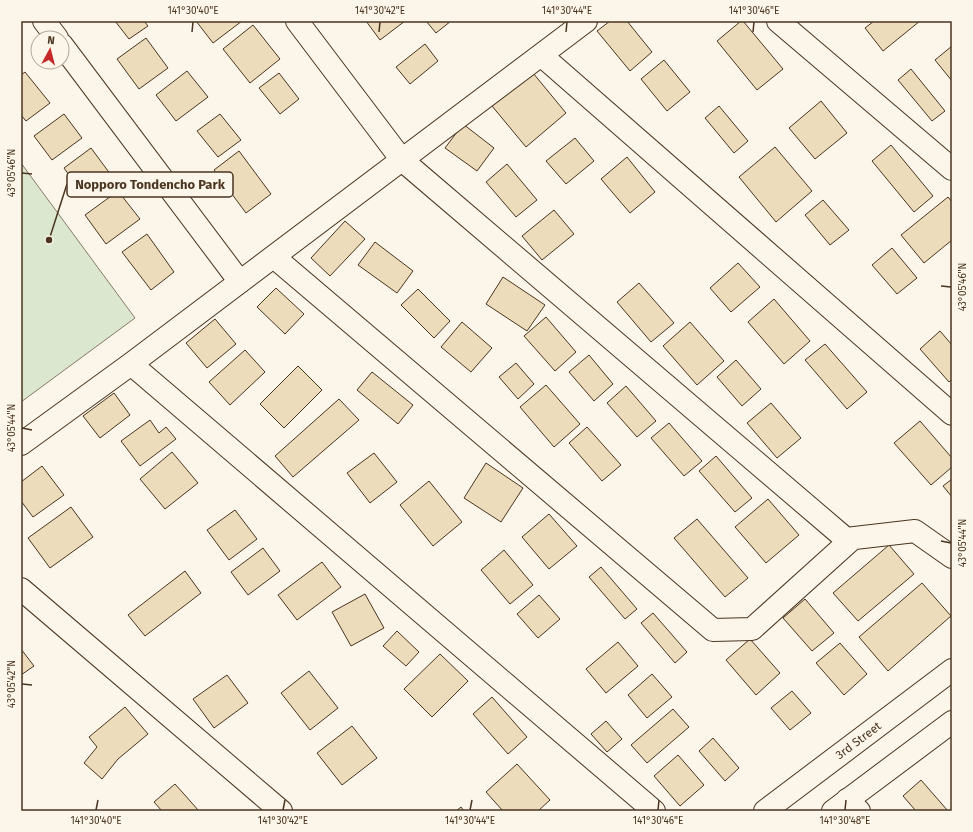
<svg xmlns="http://www.w3.org/2000/svg" width="973" height="832" font-family="'Fira Sans',sans-serif">
<style>
.green{fill:#dce7d0;stroke:#887966}
.building{fill:#ecdcbc;stroke:#4a3520}
.lines{fill:none;stroke-linecap:round;stroke-linejoin:round}
.minor-casing{stroke:#4a3520;stroke-width:24}
.tertiary-casing{stroke:#4a3520;stroke-width:24}
.minor{stroke:#fbf6e9;stroke-width:22}
.tertiary{stroke:#fbf6e9;stroke-width:22}
.ticks{fill:none;stroke:#4a3520;stroke-width:1.5}
.labels{text-anchor:middle;stroke-width:3;stroke-linejoin:round;paint-order:stroke}
.street-label{font-size:12px;fill:#4a3520;stroke:#fbf6e9}
.leader{fill:none;stroke:#4a3520;stroke-width:1.5}
.callout-dot{fill:#4a3520;stroke:#fbf6e9;stroke-width:1.5}
.callout{fill:#fbf6e9;stroke:#4a3520;stroke-width:1.5}
.callout-label{font-size:13px;text-anchor:middle;font-weight:bold;fill:#4a3520}
.neatline{fill:none;stroke:#4a3520;stroke-width:1.5}
.ticks-label{font-size:10px;text-anchor:middle;fill:#4a3520}
</style>
<rect width="100%" height="100%" fill="#fbf6e9"/>
<path class="green" d="M 21,163 L 135,318 L 21,402 Z"/>
<path class="building" d="M 115,21 L 144,21 L 148,26 L 129,39 Z
M 196,21 L 242,21 L 213,43 Z
M 366,21 L 405,21 L 380,40 Z
M 426,21 L 451,21 L 436,33 Z
M 610,21 L 627,21 L 652,52 L 630,71 L 597,31 Z
M 741,21 L 743,21 L 783,69 L 757,90 L 717,41 Z
M 874,21 L 920,21 L 883,51 L 865,28 Z
M 253,25 L 280,59 L 250,83 L 223,49 Z
M 146,38 L 168,68 L 139,89 L 117,59 Z
M 425,44 L 438,61 L 410,84 L 396,67 Z
M 952,46 L 952,81 L 935,60 Z
M 664,60 L 690,92 L 667,111 L 641,79 Z
M 911,69 L 945,111 L 932,121 L 898,80 Z
M 187,71 L 208,97 L 176,121 L 156,95 Z
M 25,72 L 50,103 L 26,121 L 21,115 L 21,75 Z
M 279,73 L 299,99 L 280,114 L 259,88 Z
M 533,73 L 566,113 L 526,147 L 492,106 Z
M 821,101 L 847,133 L 815,159 L 789,128 Z
M 719,106 L 748,141 L 734,153 L 705,118 Z
M 64,114 L 82,138 L 52,160 L 34,136 Z
M 220,114 L 241,140 L 218,157 L 197,131 Z
M 463,124 L 494,148 L 477,171 L 445,148 Z
M 575,138 L 594,161 L 566,184 L 546,161 Z
M 891,145 L 933,196 L 914,212 L 872,161 Z
M 775,147 L 812,191 L 776,222 L 739,177 Z
M 91,148 L 111,175 L 83,195 L 64,168 Z
M 239,151 L 271,194 L 246,213 L 214,170 Z
M 627,157 L 655,192 L 630,213 L 601,179 Z
M 507,164 L 537,200 L 516,217 L 486,182 Z
M 118,191 L 140,219 L 106,244 L 85,215 Z
M 948,197 L 952,202 L 952,240 L 924,263 L 901,235 Z
M 823,200 L 849,230 L 830,245 L 805,215 Z
M 554,210 L 574,234 L 542,260 L 522,236 Z
M 345,221 L 365,239 L 330,276 L 311,258 Z
M 147,234 L 174,272 L 151,290 L 122,252 Z
M 375,242 L 413,271 L 397,293 L 358,265 Z
M 892,248 L 917,278 L 897,294 L 872,265 Z
M 738,263 L 760,287 L 731,312 L 710,288 Z
M 503,277 L 545,305 L 527,331 L 486,304 Z
M 639,283 L 674,323 L 651,342 L 617,302 Z
M 276,288 L 304,314 L 285,334 L 257,307 Z
M 418,289 L 450,321 L 434,338 L 401,305 Z
M 774,299 L 810,341 L 784,364 L 748,322 Z
M 546,317 L 576,352 L 555,371 L 524,336 Z
M 215,319 L 236,344 L 207,368 L 186,343 Z
M 462,322 L 492,348 L 471,372 L 441,347 Z
M 690,322 L 724,361 L 697,385 L 663,346 Z
M 940,331 L 952,345 L 952,379 L 949,382 L 920,349 Z
M 825,344 L 867,392 L 847,409 L 805,360 Z
M 245,350 L 265,372 L 230,405 L 209,382 Z
M 589,355 L 613,384 L 594,401 L 569,372 Z
M 736,360 L 761,389 L 742,406 L 717,377 Z
M 516,363 L 534,384 L 518,399 L 499,377 Z
M 298,366 L 322,390 L 284,428 L 260,404 Z
M 372,372 L 413,405 L 398,424 L 357,390 Z
M 546,385 L 580,424 L 554,447 L 520,407 Z
M 626,386 L 656,421 L 637,437 L 607,403 Z
M 114,393 L 130,415 L 100,438 L 83,416 Z
M 339,399 L 359,420 L 293,477 L 275,456 Z
M 771,403 L 801,438 L 777,458 L 747,423 Z
M 150,420 L 159,433 L 166,427 L 176,439 L 140,466 L 121,441 Z
M 920,421 L 952,458 L 952,467 L 931,485 L 894,443 Z
M 669,423 L 702,461 L 684,476 L 651,438 Z
M 587,427 L 621,465 L 602,481 L 569,443 Z
M 172,452 L 198,483 L 165,509 L 140,479 Z
M 374,453 L 397,482 L 370,503 L 347,473 Z
M 716,456 L 752,498 L 735,512 L 699,471 Z
M 486,463 L 523,488 L 501,522 L 464,498 Z
M 42,466 L 64,495 L 33,517 L 21,501 L 21,482 Z
M 952,479 L 952,497 L 943,486 Z
M 429,481 L 462,522 L 433,546 L 400,505 Z
M 768,499 L 799,535 L 766,563 L 735,527 Z
M 71,507 L 93,537 L 50,568 L 28,538 Z
M 235,510 L 257,539 L 229,560 L 207,530 Z
M 549,514 L 577,546 L 549,569 L 522,537 Z
M 697,519 L 748,578 L 725,597 L 674,538 Z
M 889,545 L 914,574 L 858,621 L 833,593 Z
M 263,548 L 280,571 L 248,595 L 231,572 Z
M 504,550 L 533,585 L 510,604 L 481,570 Z
M 322,562 L 341,587 L 297,620 L 278,595 Z
M 601,567 L 637,609 L 625,619 L 589,577 Z
M 185,571 L 201,593 L 145,636 L 128,615 Z
M 922,583 L 951,616 L 888,671 L 859,637 Z
M 365,594 L 384,628 L 351,646 L 332,612 Z
M 539,595 L 560,619 L 538,638 L 517,614 Z
M 805,599 L 834,633 L 812,651 L 783,618 Z
M 653,613 L 687,652 L 675,663 L 641,623 Z
M 397,631 L 419,652 L 406,666 L 383,646 Z
M 750,639 L 780,673 L 756,695 L 726,660 Z
M 618,642 L 638,666 L 606,693 L 586,669 Z
M 840,643 L 867,674 L 844,695 L 816,663 Z
M 21,649 L 34,666 L 21,675 Z
M 440,654 L 468,681 L 432,717 L 404,689 Z
M 309,671 L 338,708 L 310,730 L 281,693 Z
M 652,674 L 672,697 L 647,718 L 628,695 Z
M 227,675 L 248,703 L 214,728 L 193,699 Z
M 792,691 L 811,713 L 790,730 L 771,708 Z
M 492,697 L 527,737 L 508,754 L 473,714 Z
M 125,707 L 148,734 L 118,759 L 102,779 L 84,763 L 97,747 L 89,737 Z
M 673,709 L 689,727 L 647,763 L 631,745 Z
M 606,721 L 622,739 L 607,752 L 591,734 Z
M 352,726 L 377,758 L 342,785 L 317,753 Z
M 713,738 L 739,768 L 725,781 L 699,751 Z
M 678,755 L 704,785 L 680,806 L 654,776 Z
M 517,764 L 550,800 L 538,811 L 503,811 L 486,792 Z
M 921,780 L 948,811 L 916,811 L 903,796 Z
M 175,784 L 199,811 L 162,811 L 154,802 Z
M 461,807 L 464,811 L 456,811 Z"/>
<g class="lines">
<defs>
<path id="minor" d="M 44,21 L 57,38
M 297,21 L 402,160 L 846,539 L 915,531 L 952,557
M 778,21 L 952,169
M 62,45 L 240,282
M 541,55 L 952,414
M 274,257 L 713,630 L 752,629 L 853,538
M 131,364 L 654,811
M 21,444 L 131,364 L 586,21
M 21,589 L 281,811
M 847,800 L 859,811"/>
<g id="tertiary">
<path id="s1" d="M 765,811 L 952,670"/>
<path d="M 833,811 L 952,722"/>
</g>
</defs>
<use href="#minor" class="minor-casing"/>
<use href="#tertiary" class="tertiary-casing"/>
<use href="#minor" class="minor"/>
<use href="#tertiary" class="tertiary"/>
</g>
<path class="ticks" d="M 192,32 L 193,22M 379,32 L 380,22M 566,32 L 567,22M 753,32 L 754,22M 22,173 L 32,174M 941,286 L 951,287M 22,428 L 32,430M 941,541 L 951,543M 22,684 L 32,685M 96,810 L 98,800M 283,810 L 285,800M 470,810 L 472,800M 658,810 L 659,800M 845,810 L 846,800"/>
<g class="labels">
<g class="street-label">
<text dy="4" stroke="none"><textPath href="#s1" startOffset="117">3rd Street</textPath></text>
</g>
</g>
<path class="leader" d="M49 240L67 184"/>
<circle class="callout-dot" cx="49" cy="240" r="4"/>
<rect class="callout" x="67" y="172" width="166" height="25" rx="4"/>
<g class="callout-label">
<text x="150" y="189">Nopporo Tondencho Park</text>
</g>
<rect width="973" height="832" fill="none" stroke="#fbf6e9" stroke-width="44"/>
<g transform="translate(50 50) rotate(7)"><circle r="19" fill="#fbf6e9" stroke="#b4a999"/>
<path d="M0-3L7 15L0 10L-7 15Z" fill="#c62828"/>
<text y="-6" font-size="11" font-weight="bold" text-anchor="middle" fill="#4a3520">N</text>
</g>
<rect x="22" y="22" width="929" height="788" class="neatline"/>
<g class="ticks-label">
<text x="193" y="14">141°30'40"E</text>
<text x="380" y="14">141°30'42"E</text>
<text x="567" y="14">141°30'44"E</text>
<text x="754" y="14">141°30'46"E</text>
<text transform="translate(11 173) rotate(-90)" y="4">43°05'46"N</text>
<text transform="translate(962 287) rotate(-90)" y="4">43°05'46"N</text>
<text transform="translate(11 428) rotate(-90)" y="4">43°05'44"N</text>
<text transform="translate(962 543) rotate(-90)" y="4">43°05'44"N</text>
<text transform="translate(11 684) rotate(-90)" y="4">43°05'42"N</text>
<text x="96" y="824">141°30'40"E</text>
<text x="283" y="824">141°30'42"E</text>
<text x="470" y="824">141°30'44"E</text>
<text x="658" y="824">141°30'46"E</text>
<text x="845" y="824">141°30'48"E</text>
</g>
</svg>
